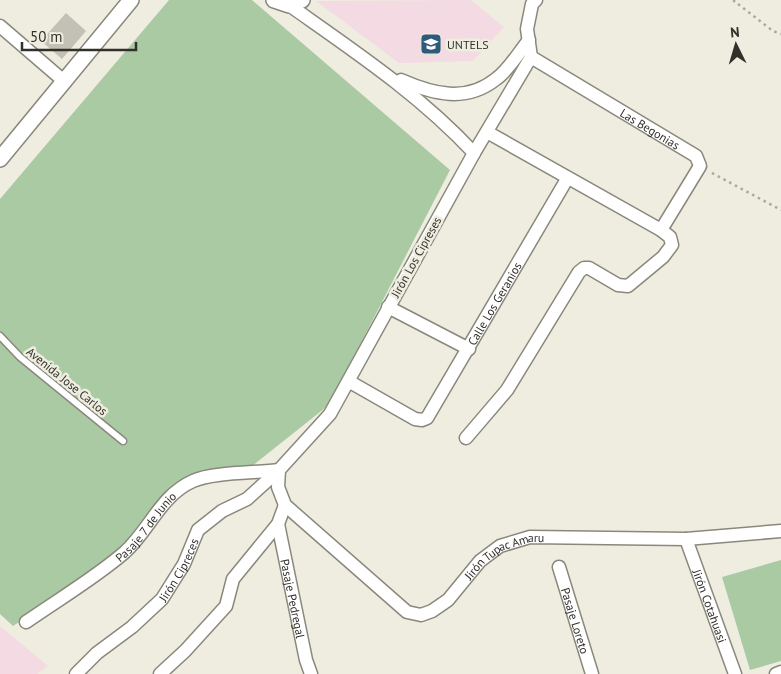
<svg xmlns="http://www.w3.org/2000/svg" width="781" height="674" viewBox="0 0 781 674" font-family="'PT Sans',sans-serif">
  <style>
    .education { fill: #f4dae2 }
    .green { fill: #aacaa4 }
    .building { fill: #c3c1b5 }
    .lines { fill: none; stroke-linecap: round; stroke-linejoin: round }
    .service-casing { stroke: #8a887d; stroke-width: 9 }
    .minor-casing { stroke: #8a887d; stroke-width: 15 }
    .tertiary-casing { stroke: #8a887d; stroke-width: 18 }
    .path { stroke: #aaa89e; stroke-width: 2.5; stroke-dasharray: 2.5 4; stroke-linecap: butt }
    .service { stroke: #fff; stroke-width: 6 }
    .minor { stroke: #fff; stroke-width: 12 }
    .tertiary { stroke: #fff; stroke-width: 15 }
    .labels { text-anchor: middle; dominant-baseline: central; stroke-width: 5; stroke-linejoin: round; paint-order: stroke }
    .poi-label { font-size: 12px; fill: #31302b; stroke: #efede0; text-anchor: start }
    .street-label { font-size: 12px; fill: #31302b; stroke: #efede0 }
  </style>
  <rect width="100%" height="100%" fill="#efede0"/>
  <path class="education" d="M471 0 504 27 473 61 399 63 316 1Z
    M0 626 48 666 37 674H0Z"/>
  <path class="green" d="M169 0H252L450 170 332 399 325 408 247 470 206 472 127 545 67 590 13 626 0 614V199Z
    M781 560V661L750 670 722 577Z"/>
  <path class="building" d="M66 13 86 31 62 59 41 41Z"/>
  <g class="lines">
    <g class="service-casing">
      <path id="service" d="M0 336 20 357 123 441"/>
    </g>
    <g class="minor-casing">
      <g id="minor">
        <path id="s1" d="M536 0 532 4 527 29 531 57 474 153 330 414 279 470 278 487 285 505 407 612 421 615 432 611 448 600 480 561 500 546 530 537 686 539 781 531"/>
        <path d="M289 5C354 51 419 94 474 153"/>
        <path d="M0 26 65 82"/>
        <path id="s2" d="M531 57 696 156 700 166 661 230"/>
        <path d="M401 80C433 94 466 103 496 79 509 70 519 52 529 40"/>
        <path d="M388 307 469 349"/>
        <path id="s3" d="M350 382 415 419 422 420 427 418 567 179"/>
        <path d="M466 438 507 390 579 272 584 268H589L618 285 628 286 663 257 672 245 670 237 661 230 487 132"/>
        <path id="s4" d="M278 524 306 660 311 674"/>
        <path id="s5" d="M686 539 735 674"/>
        <path id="s6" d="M559 567 592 674"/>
        <path id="s7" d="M26 622C59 599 95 578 125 552 150 529 161 495 193 481 212 472 256 473 279 470"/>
        <path id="s8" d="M76 674 97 653 132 627 162 599 184 564 198 530 222 511 247 499 279 470"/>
        <path d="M160 674 185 651 226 606 233 579 278 524 285 505"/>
        <path d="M776 674 781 672"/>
      </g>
    </g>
    <g class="tertiary-casing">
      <path id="tertiary" d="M274 0 289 5 302 0
        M0 159 131 0"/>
    </g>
    <path class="path" d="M735 0 734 1 773 31 781 34
      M712 173 781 210"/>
    <use href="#service" class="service"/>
    <use href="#minor" class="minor"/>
    <use href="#tertiary" class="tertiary"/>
  </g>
  <defs>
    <g id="university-square" transform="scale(1.125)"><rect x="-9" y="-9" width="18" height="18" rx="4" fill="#2e5b7b" stroke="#efede0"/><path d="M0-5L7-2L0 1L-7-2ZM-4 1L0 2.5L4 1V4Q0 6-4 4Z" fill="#fff"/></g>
  </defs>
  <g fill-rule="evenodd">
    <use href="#university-square" x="431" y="44"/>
  </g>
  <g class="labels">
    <g class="poi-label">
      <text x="447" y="44">UNTELS</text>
    </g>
    <g class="street-label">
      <text stroke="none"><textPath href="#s2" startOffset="139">Las Begonias</textPath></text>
      <text transform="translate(416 257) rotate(-61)">Jirón Los Cipreses</text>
      <text stroke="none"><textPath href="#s3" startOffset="220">Calle Los Geranios</textPath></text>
      <text transform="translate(67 381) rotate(39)">Avenida Jose Carlos</text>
      <text stroke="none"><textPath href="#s7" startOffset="154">Pasaje 7 de Junio</textPath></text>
      <text stroke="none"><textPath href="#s1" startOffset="864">Jirón Tupac Amaru</textPath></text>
      <text stroke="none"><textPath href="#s8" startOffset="148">Jirón Cipreces</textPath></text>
      <text stroke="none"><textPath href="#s4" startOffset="76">Pasaje Pedregal</textPath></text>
      <text stroke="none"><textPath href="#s5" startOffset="71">Jirón Cotahuasi</textPath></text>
      <text stroke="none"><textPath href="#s6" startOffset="56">Pasaje Loreto</textPath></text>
    </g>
  </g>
  <g transform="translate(736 45) rotate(355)" stroke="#efede0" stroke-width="4" paint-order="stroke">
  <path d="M0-4L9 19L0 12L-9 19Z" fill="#31302b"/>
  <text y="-8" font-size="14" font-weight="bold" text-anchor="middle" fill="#31302b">N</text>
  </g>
  <path d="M22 42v8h114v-8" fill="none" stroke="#31302b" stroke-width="2.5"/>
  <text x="30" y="42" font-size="15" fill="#31302b" stroke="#efede0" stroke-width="4" paint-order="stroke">50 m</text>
</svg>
